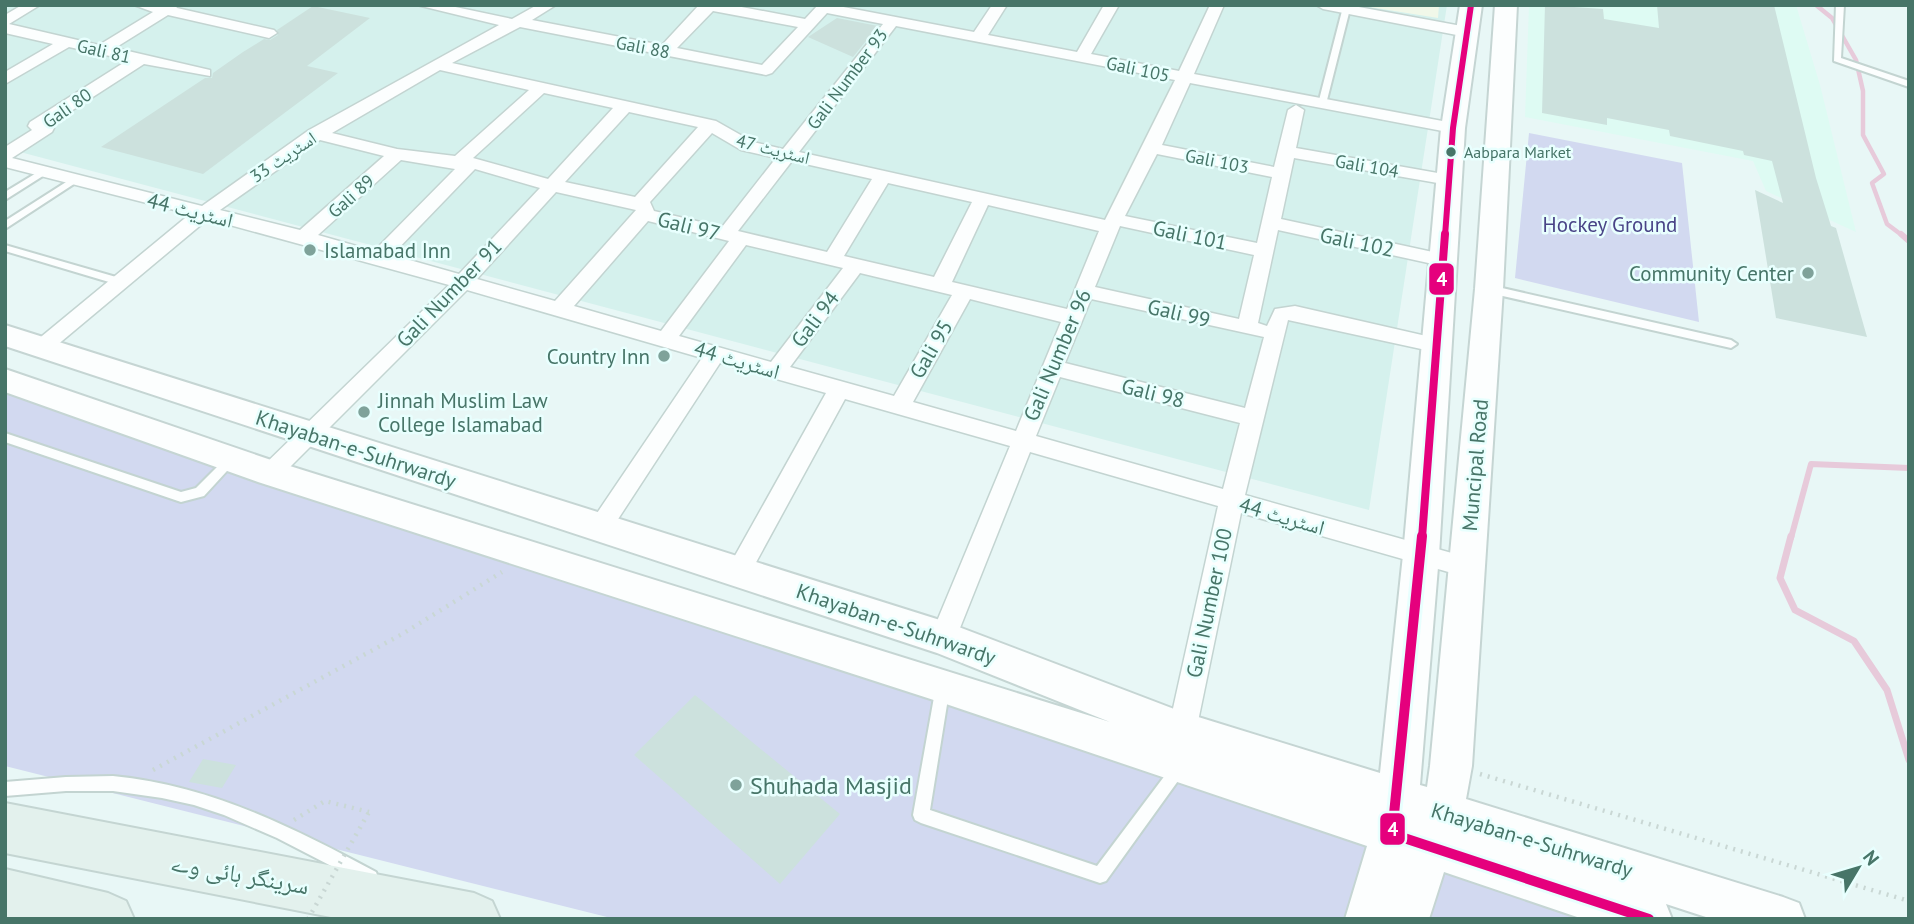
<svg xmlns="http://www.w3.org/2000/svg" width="1914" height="924" viewBox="0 0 1914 924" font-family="'PT Sans','Noto Naskh Arabic',sans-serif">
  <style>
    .residential { fill: #d5f1ed }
    .commercial { fill: #defbf3 }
    .education { fill: #f1f8e9 }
    .green { fill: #d2d9f0 }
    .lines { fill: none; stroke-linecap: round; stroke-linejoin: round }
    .stream-far2 { stroke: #e7cada; stroke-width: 4.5 }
    .stream-far1 { stroke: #e7cada; stroke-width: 6 }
    .stream { stroke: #e7cada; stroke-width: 7 }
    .building { fill: #cce1dd }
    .lane-casing { stroke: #c3d4d1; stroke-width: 4 }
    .street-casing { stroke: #c3d4d1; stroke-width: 3 }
    .secondary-casing { stroke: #c5d5d3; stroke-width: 4 }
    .highway-casing { stroke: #c4d5d2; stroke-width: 4 }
    .path { stroke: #c9d7d4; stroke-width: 4.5; stroke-dasharray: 2 6; stroke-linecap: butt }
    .lane { fill: #fcfefe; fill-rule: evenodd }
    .street { fill: #fcfefe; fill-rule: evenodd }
    .secondary { fill: #fcfefe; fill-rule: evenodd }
    .highway { fill: #e3f1ed; fill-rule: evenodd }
    .path-bridge { stroke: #c9d7d4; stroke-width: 4.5; stroke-dasharray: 2 6; stroke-linecap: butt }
    .bus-1-far2-casing { stroke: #e8fffe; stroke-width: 10 }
    .bus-1-far1-casing { stroke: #e8fffe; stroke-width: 13 }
    .bus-1-casing { stroke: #e8fffe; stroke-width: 16 }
    .bus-1-far2 { stroke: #e5007d; stroke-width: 6 }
    .bus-1-far1 { stroke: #e5007d; stroke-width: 8 }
    .bus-1 { stroke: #e5007d; stroke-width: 10 }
    .bus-dot { fill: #477568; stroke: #e8fffe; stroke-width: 2.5 }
    .poi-dot { fill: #7fa29a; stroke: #e8fffe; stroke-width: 2.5 }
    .labels { text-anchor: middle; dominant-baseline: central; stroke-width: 5; stroke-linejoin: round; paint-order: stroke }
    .far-bus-label { font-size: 16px; fill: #477568; stroke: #e8fffe; text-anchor: start }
    .far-street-label { font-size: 18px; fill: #477568; stroke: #e8fffe }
    .street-label { font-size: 21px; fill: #477568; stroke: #e8fffe }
    .park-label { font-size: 21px; fill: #494487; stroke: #e8fffe }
    .poi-label { font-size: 21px; fill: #477568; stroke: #e8fffe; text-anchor: start }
    .near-poi-label { font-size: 24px; fill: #477568; stroke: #e8fffe; text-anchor: start }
    .near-street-label { font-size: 24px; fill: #477568; stroke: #e8fffe }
    .line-badge { stroke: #e8fffe; stroke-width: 2.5 }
    .badge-label { font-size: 19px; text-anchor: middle; font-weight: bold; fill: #fff }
  </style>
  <rect width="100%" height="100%" fill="#e8f7f6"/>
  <path class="residential" d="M5 5H1447L1369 510 5 148Z"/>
  <path class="commercial" d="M1529 5H1796L1820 85 1856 232 1766 191 1753 161 1525 117Z"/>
  <path class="education" d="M1357 5H1439L1438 18Z"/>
  <path class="green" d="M1529 133 1682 163 1699 322 1515 278Z
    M5 388 1595 919H615L5 766Z"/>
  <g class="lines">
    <path class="stream-far2" d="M1816 5 1832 18 1856 60 1863 91V135L1884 174 1872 183 1887 224 1903 236"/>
    <path class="stream-far1" d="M1901 234 1909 241
      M1791 538 1811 464 1909 468"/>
    <path class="stream" d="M1791 536 1780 578 1795 610 1854 641 1887 690 1909 760"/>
  </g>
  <path class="building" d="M1545 5 1603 9 1604 19 1659 28 1657 5H1774L1816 178 1831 226 1836 228 1867 337 1776 318 1755 190 1783 203 1772 161 1744 155 1743 151 1670 136 1669 130 1607 118V125L1542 113Z
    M313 6 370 18 307 66 338 73 203 174 101 147 205 78H212L213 73 243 52 264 39 270 40 278 35 277 30Z
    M837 18 878 26 853 57 808 37Z
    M695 695 840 814 780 884 634 755Z
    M203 759 236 765 222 788 189 782Z"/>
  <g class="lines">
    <g class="lane-casing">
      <path id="lane" d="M1836 5H1844L1841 58 1909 81V87L1834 61Z
        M1343 7 1350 9 1326 104 1322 107 1318 104Z
        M43 169 48 172 46 174 5 200V192Z
        M74 177 79 180 77 182 5 229V221Z
        M5 245 123 279 124 281 119 285 5 251Z
        M1489 285 1731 340 1737 344 1731 348 1485 292 1484 289Z
        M5 433 181 492 196 488 227 457H235L237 460 204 496 181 502 5 442Z
        M943 679 948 681 950 686 930 810 1097 866 1175 762 1180 760 1185 762 1188 767 1106 881 1100 883 921 823 915 820 913 815 936 686 938 681Z
        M113 776C209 785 292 827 376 872L378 878 376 884 370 886 277 838 224 815 194 805 162 798 113 791H66L5 796V782L66 777Z"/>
    </g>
    <g class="street-casing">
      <path id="street" d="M22 5H40L9 24 99 45 153 12 134 5H175L177 8 274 30 277 33 269 38 168 15 115 48 210 70V76L144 64 51 124 54 128 52 132 12 158 202 206 309 130 499 25 417 5H446L512 19 537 5H556L532 20 662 45 699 5H731L805 19 818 5H833L974 32 992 5H1007L988 35 1077 52 1104 5H1119L1091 54 1179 71 1210 5H1224L1194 74 1453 123 1461 128 1453 133 1190 83 1162 145 1274 167 1288 110 1296 105 1304 110 1296 148 1449 175 1458 180 1449 185 1294 158 1281 219 1442 254 1452 260 1442 266 1278 230 1258 323 1267 326 1275 309 1295 306 1435 338 1442 340 1445 345 1442 350 1435 352 1288 320 1245 495 1466 557 1475 560 1478 567 1475 574 1466 577 1241 513 1196 731 1192 740 1182 744 1172 740 1168 731 1218 506 1030 452 956 638 952 646 943 649 934 646 930 638 1010 446 845 399 748 577 739 580 730 577 727 570 826 393 720 363 607 536 599 539 591 536 587 529 591 522 702 358 467 290 278 479 270 482 262 479 259 473 262 467 449 285 208 219 50 351H36L33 346 36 341 190 214 5 167V147L32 130 28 126 30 122 128 60 69 47 5 84V72L53 44 5 33V15ZM713 11 798 27 762 65 677 48ZM827 13 883 24 783 149 753 142 716 121 452 63 520 27 766 75 772 73ZM896 26 1175 80 1105 220 799 152ZM440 70 529 90 455 156 397 149 332 133ZM544 93 613 108 548 179 473 158ZM629 112 698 127 635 197 565 182ZM712 133 741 150 776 158 722 227 654 211 650 202ZM320 140 384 156 300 230 220 210ZM1157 154 1272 177 1257 243 1125 216ZM401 160 455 169 374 251 318 235ZM792 161 872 179 827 252 738 231ZM475 169 540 188 459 274 392 255ZM888 183 972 202 934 277 844 256ZM556 192 636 210 555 301 477 279ZM988 205 1099 231 1067 309 952 282ZM648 221 729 241 661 331 574 306ZM1120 226 1254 255 1239 319 1095 287ZM746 245 843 268 771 362 679 336ZM860 273 952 295 894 396 790 367ZM970 299 1061 322 1016 431 913 402ZM1091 299 1264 337 1245 408 1065 363ZM1060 377 1240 423 1223 489 1036 436Z
        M1316 5H1348L1467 27 1475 32 1467 37 1323 9Z"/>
    </g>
    <g class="secondary-casing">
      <path id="secondary" d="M1460 5H1482L1465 128 1439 555 1420 785 1427 787 1430 766 1475 289 1495 5H1517L1503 289 1472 766 1466 799 1783 897 1799 903 1805 919H1712L1666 904 1672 919H1583L1444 872 1429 919H1345L1367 846 943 703 258 482 5 392V369L277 462 1110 722 937 653 5 346V325L943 621 1182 712 1380 773 1403 555 1441 128Z"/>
    </g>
    <g class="highway-casing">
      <path id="highway" d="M5 803 474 893 492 901 500 919H341L5 853Z
        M5 869 108 893 126 901 134 919H5Z"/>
    </g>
    <path class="path" d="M153 770 404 633 502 572
      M1480 774 1909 901
      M294 820 325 801 369 812"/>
    <use href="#lane" class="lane"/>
    <use href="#street" class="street"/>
    <use href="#secondary" class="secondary"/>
    <use href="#highway" class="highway"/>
    <path class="path-bridge" d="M308 919 369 812"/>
    <g class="bus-1-far2-casing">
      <path id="bus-1-far2" d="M1445 236 1453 128 1471 5"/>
    </g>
    <g class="bus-1-far1-casing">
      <path id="bus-1-far1" d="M1422 538 1445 234"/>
    </g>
    <g class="bus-1-casing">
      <path id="bus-1" d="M1422 536 1392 834 1649 919"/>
    </g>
    <use href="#bus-1-far2" class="bus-1-far2"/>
    <use href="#bus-1-far1" class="bus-1-far1"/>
    <use href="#bus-1" class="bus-1"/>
  </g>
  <circle class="bus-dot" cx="1451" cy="152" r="6"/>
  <g class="poi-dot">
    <circle cx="310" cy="250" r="7"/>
    <circle cx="1808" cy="273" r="7"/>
    <circle cx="664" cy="356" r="7"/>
    <circle cx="364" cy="412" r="7"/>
    <circle cx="736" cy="785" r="7"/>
  </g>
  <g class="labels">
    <g class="far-bus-label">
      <text x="1464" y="152">Aabpara Market</text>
    </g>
    <g class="far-street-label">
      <text transform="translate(643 47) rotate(11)">Gali 88</text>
      <text transform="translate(104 51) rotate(13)">Gali 81</text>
      <text transform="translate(1138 69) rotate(12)">Gali 105</text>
      <text transform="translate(847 79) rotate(-53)">Gali Number 93</text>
      <text transform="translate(67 108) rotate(-35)">Gali 80</text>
      <text transform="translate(773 149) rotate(14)">اسٹریٹ 47</text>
      <text transform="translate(283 157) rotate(-34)">اسٹریٹ 33</text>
      <text transform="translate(1217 161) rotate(11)">Gali 103</text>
      <text transform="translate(1367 166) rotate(10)">Gali 104</text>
      <text transform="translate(351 196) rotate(-42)">Gali 89</text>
    </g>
    <g class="street-label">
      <text transform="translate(190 210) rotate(14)">اسٹریٹ 44</text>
      <text transform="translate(689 226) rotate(14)">Gali 97</text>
      <text transform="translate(1190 235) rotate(12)">Gali 101</text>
      <text transform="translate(1357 242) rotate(12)">Gali 102</text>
      <text transform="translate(449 293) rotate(-46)">Gali Number 91</text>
      <text transform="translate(1179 313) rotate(13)">Gali 99</text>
      <text transform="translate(815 319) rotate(-53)">Gali 94</text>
      <text transform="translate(931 349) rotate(-60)">Gali 95</text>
      <text transform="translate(1057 355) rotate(-67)">Gali Number 96</text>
      <text transform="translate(737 360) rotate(16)">اسٹریٹ 44</text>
      <text transform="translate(1153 393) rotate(14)">Gali 98</text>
      <text transform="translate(356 449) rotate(18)">Khayaban-e-Suhrwardy</text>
      <text transform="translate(1475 465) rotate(-85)">Muncipal Road</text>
      <text transform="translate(1282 516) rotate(16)">اسٹریٹ 44</text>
      <text transform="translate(1209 603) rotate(-78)">Gali Number 100</text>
      <text transform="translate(896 624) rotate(19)">Khayaban-e-Suhrwardy</text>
      <text transform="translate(1532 840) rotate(17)">Khayaban-e-Suhrwardy</text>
    </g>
    <g class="park-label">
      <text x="1610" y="224">Hockey Ground</text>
    </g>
    <g class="poi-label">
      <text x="324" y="250">Islamabad Inn</text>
      <text x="1794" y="273" text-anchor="end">Community Center</text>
      <text x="650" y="356" text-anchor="end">Country Inn</text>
      <text x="378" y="400">Jinnah Muslim Law<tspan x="378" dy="24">College Islamabad</tspan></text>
    </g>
    <g class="near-poi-label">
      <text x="750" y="785">Shuhada Masjid</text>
    </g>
    <g class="near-street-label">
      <text transform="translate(240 874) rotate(10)">سرینگر ہائی وے</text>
    </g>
  </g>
  <g class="line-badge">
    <rect x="1428" y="262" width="27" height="34" rx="7" fill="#e5007d"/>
    <rect x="1379" y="812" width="27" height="34" rx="7" fill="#e5007d"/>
  </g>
  <g class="badge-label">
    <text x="1442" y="286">4</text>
    <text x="1393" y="836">4</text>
  </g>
  <rect width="1914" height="924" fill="none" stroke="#477568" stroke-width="14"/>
  <g transform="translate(1858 868) rotate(52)" stroke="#e8fffe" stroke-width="5" paint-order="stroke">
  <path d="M0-5L12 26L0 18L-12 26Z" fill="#477568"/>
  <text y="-10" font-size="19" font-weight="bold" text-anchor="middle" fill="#477568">N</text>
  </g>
</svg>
